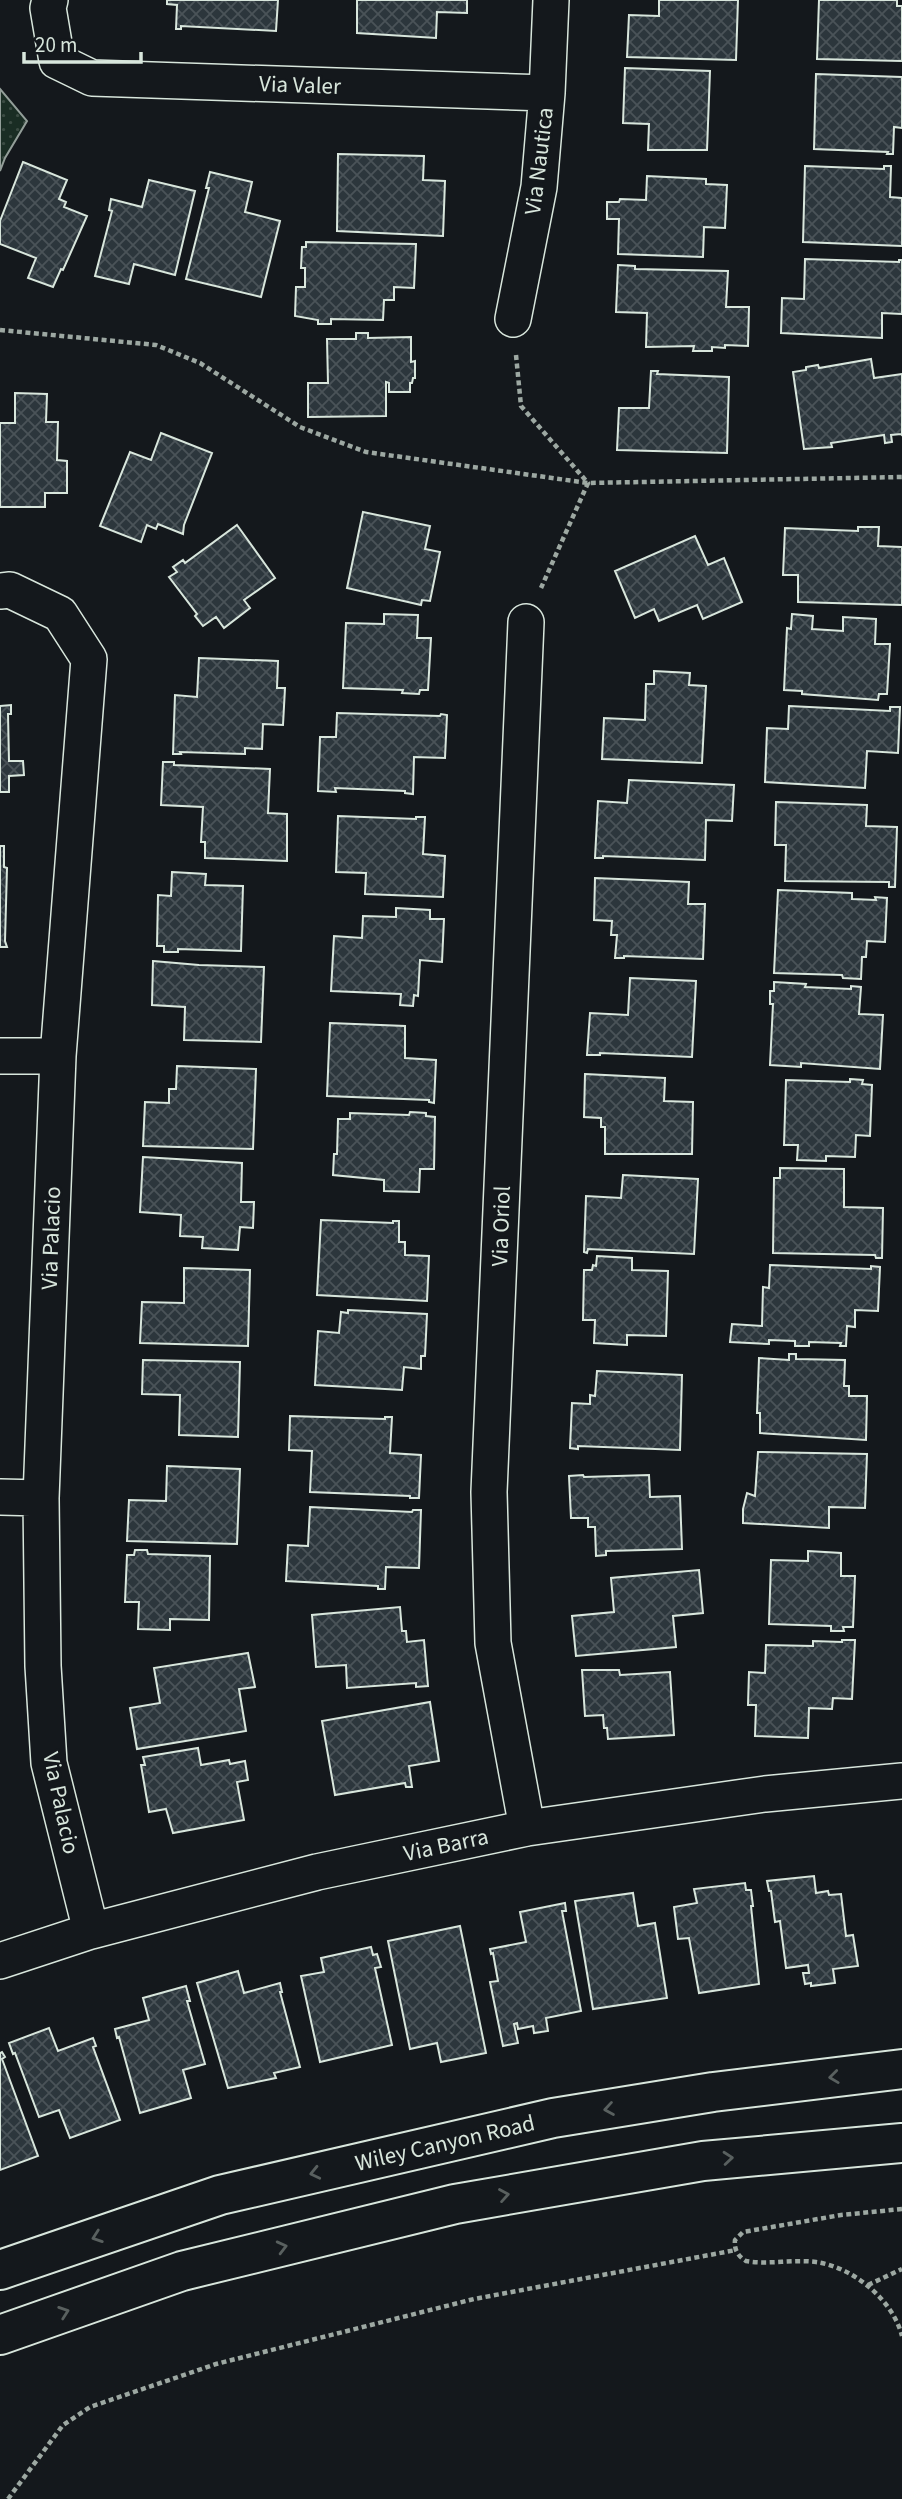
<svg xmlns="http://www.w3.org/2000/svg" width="902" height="2499" viewBox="0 0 902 2499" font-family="'Source Sans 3',sans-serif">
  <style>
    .park { fill: url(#park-dots); stroke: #939e99; stroke-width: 2 }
    .building { fill: url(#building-cross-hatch); stroke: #d8e6dc; stroke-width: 2 }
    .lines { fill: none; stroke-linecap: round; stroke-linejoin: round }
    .minor-casing { stroke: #d8e6dc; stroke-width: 38 }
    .secondary-casing { stroke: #d8e6dc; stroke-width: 42 }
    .path { stroke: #9da8a2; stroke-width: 4.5; stroke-dasharray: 5 3.5; stroke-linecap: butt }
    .minor { stroke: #14181c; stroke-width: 35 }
    .secondary { stroke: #14181c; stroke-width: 38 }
    .oneway { stroke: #59605f }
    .labels { text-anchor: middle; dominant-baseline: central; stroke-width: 5; stroke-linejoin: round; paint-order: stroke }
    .street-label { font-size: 23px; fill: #d8e6dc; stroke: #14181c }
  </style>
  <defs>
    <pattern id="park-dots" width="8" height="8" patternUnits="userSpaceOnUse" patternTransform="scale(1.75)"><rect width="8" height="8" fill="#1a2d24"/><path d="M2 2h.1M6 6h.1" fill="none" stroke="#3b4b43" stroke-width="1.8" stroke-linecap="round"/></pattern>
    <pattern id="building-cross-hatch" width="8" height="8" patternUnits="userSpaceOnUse" patternTransform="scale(1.75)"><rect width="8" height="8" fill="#2c363c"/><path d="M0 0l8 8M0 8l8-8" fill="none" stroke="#4a5358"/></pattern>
  </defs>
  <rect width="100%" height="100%" fill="#14181c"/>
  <path class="park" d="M0 89 27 121 5 158 0 171Z"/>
  <path class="building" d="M167 0H278L276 31 181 26V29H176L177 5 167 4Z
    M357 0H467V13L437 12 436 38 357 33Z
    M659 0H738L736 60 627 57 629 15 659 16Z
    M819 0H897V6H902V61L817 59Z
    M625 68 710 71 707 150H648L649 124 623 123Z
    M816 74 902 77V128L894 127 893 154H887L888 152 814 149Z
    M338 154 424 156 423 180 445 181 443 236 337 231Z
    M23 162 67 180 59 199 66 202 64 207 87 216 63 270 61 269 53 287 28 278 36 258 0 244V221Z
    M805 166 884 169V166H891L890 197 902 198V246L803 242Z
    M210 172 252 182 245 212 280 221 261 297 186 279 209 188H206Z
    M647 176 706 179V184L727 185 725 228 704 227 703 257 618 254 619 219H607V202H619L620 199 646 200Z
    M149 180 195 191 175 275 134 264 129 284 95 276 112 211 109 210 111 199 142 207Z
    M306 242 416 244 414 288 394 287V300H384L383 320 331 319V324H318V320L295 316 296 287H305V268H301L302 247H306Z
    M805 259 899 262V260H902V314L882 313V338L781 333 782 298 804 299Z
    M618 265 635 266V269L728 271 726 307H749L748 346 725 345V348L712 347V351H693L694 346 646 347 647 313 616 312Z
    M356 333H368V338L411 337V362L415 361V378H413L412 383H410V392H389V383L386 382V416L308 417V383H328L327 339H356Z
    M871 359 874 378 902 374V435L901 434 891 435 892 442 885 443 884 435 831 443 832 447 804 449 793 372 806 370V367L818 365 819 368Z
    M651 371H658L657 374 729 377 727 453 617 450 619 408H649Z
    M15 393 47 394 46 422H58L57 460 67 461V493H45V507H0V423H15Z
    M161 433 212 453 184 525 183 534 158 524 156 529 147 525 141 542 100 526 130 452 151 460Z
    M363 512 430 526 425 549 440 552 430 601 422 600 421 605 347 588Z
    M237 525 275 578 244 600 250 608 224 628 216 617 203 626 195 616 197 614 169 577 177 572 173 567 183 560 185 563Z
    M858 527H879L878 546 902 547V605L798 602V575H783L785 528 858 531Z
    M695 536 708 565 724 558 742 602 703 619 697 605 659 621 654 609 635 618 615 571Z
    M384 614 418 615 417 638H431L428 690H420L419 694 402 693 403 690 343 688 346 623 384 624Z
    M792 614 813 616 812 629 843 631V617L876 619 875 644H890L887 694H879L878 700 802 694V691L784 690 787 628 791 629Z
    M199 658 278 661 277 688H285L283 725 263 724 262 749 245 748V754L180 752 181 754H173L175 695 197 697Z
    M654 671 690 673 689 685 706 686 702 763 602 759 604 718 645 720 646 684H654Z
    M11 705V714H8L9 761H23L24 775 9 776V792H0V706Z
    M789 706 890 711V707H900L898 753 867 751 865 788 765 782 767 728 788 729Z
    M337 713 440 716 441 714 447 715 445 758 414 757 413 794 405 793V791L335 788 336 792 318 791 320 737H336Z
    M163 762H174V765L270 769 268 813 287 814V861L205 858V842H201L203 807 161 805Z
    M629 780 734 785 732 821 706 820 705 860 603 856V858H595L598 801 627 803Z
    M776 802 867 805 866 826 897 827 895 887H889V882L785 881 786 845H775Z
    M338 816 416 819V817H425L423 854 445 856 443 897 365 894 366 873 336 872Z
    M0 846H4V867L7 868 5 941 7 947H0Z
    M172 872 206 874 205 885 243 886 241 951 178 949V952H164V946H157L158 895 171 896Z
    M595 878 689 882 688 904H705L703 959 624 956V958H615L617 935H611L612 921 594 920Z
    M778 890 852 893V899L876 900 875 897 887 898 885 942 867 941 866 957H862L861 979 843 978 842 975 774 973Z
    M396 908 430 910V919H444L442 962 420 960 418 996 414 995 413 1006 400 1005 401 994 331 991 334 936 362 938 363 916 396 917Z
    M153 961 199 965 264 967 261 1042 184 1040 185 1007 152 1005Z
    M630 978 696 981 692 1057 600 1053V1055H587L590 1013 628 1015Z
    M774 982 806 984 805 987 851 989V986L861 987 859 1014 883 1015 880 1069 801 1063V1067L770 1065 773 1004H770V991H774Z
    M330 1023 405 1026V1058L436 1060 434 1103 429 1102V1100L327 1096Z
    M177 1066 256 1069 253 1149 143 1146 145 1102 169 1103V1089H176Z
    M585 1074 665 1078 664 1101 693 1102 692 1154H605V1127H601V1118L584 1117Z
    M850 1079 863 1080 862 1084 872 1085 870 1136 856 1135 855 1157 826 1156V1161L797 1160 798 1145H784L786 1080 850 1082Z
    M410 1112 426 1113V1116L435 1117 434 1169H420L419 1192 384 1191V1180L333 1175 334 1154H337L338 1119H350V1113L409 1115Z
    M143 1157 242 1163 241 1202H254L253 1228 240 1227 238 1250 202 1248 203 1237 180 1236 181 1215 140 1212Z
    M780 1168 844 1169V1207L883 1208 882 1258H876L875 1255 773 1253 774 1178H780Z
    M623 1175 698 1179 694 1254 588 1249 587 1253 584 1252 586 1196 621 1198Z
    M321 1220 393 1223V1221H399V1242H405V1255L429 1256 427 1301 317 1295Z
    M597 1256 632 1258V1270L668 1271 666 1336 627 1335V1345L594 1343 595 1320H583L584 1270H592L593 1265 596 1266Z
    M770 1265 871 1269V1266L880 1267 878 1311 855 1310V1327L847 1326 846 1346H840L841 1343 809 1342V1346H795V1341L769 1340V1344L730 1342 732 1324 762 1326 763 1287 769 1288Z
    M184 1268 250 1270 248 1346 140 1343 142 1302 184 1303Z
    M348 1310 427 1314 425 1356H421V1369L404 1367 402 1390 315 1385 318 1331 339 1333 341 1312 348 1313Z
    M789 1354H796V1359L845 1360 844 1386H849V1396H867L866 1440 760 1433V1413H757L759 1358 789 1360Z
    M143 1360 240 1362 238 1437 179 1435 180 1395 142 1394Z
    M597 1371 682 1375 680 1450 578 1446V1449L570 1448 572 1403 590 1404V1395L595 1396Z
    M290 1416 385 1419V1417H392L390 1453 421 1455 419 1498H410V1496L310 1492 312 1451 289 1450Z
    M758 1452 867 1454 865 1508 829 1507V1528L743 1523V1509L747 1493 755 1496Z
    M167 1466 240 1469 237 1544 127 1541 129 1500 166 1501Z
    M583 1475 584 1477 649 1475 650 1497 680 1496 682 1549 606 1551V1555L596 1556 595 1527H588V1518H571L569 1476Z
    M310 1507 412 1512 413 1510H421L419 1568 386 1567 385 1589H378V1586L286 1581 288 1545 308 1546Z
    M135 1550H147L148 1554 210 1556 209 1620 170 1619V1630L138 1629 139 1602H125L127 1555H134Z
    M808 1551 841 1553V1576H855L853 1627H843L844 1631H831V1626L769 1624 771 1560 808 1561Z
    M699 1570 703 1613 673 1616 676 1647 576 1656 572 1616 614 1612 611 1578Z
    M400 1607 402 1631H406L407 1642 424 1640 428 1686 416 1687V1683L347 1688 346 1665 316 1667 312 1615Z
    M842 1640H855L852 1699 833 1698 832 1709 809 1708 808 1738 755 1736 756 1705H748L749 1672 765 1673 766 1645 813 1646V1641L842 1642Z
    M248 1653 255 1687 239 1689 246 1731 137 1749 130 1708 160 1703 154 1668Z
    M582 1670H619L620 1675 670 1672 674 1735 608 1739 607 1728H604L603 1715 585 1716Z
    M430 1702 439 1761 409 1766 412 1787H406L405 1783 335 1795 322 1721Z
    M198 1748 201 1765 229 1760 230 1764 245 1761 248 1780 237 1782 244 1820 173 1833 166 1809 149 1812 141 1765H145L143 1757Z
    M814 1876 816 1893 828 1891 829 1895 841 1894 846 1936 853 1935 858 1966 833 1969 835 1983 811 1986V1983L805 1984 803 1973H809L808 1965 786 1968 780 1921 775 1922 771 1891H769L767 1881Z
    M745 1883 746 1890H751L753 1906H751L759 1984 699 1993 689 1938 678 1939 674 1907 697 1903 694 1889Z
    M633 1893 638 1926 655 1923 667 1998 593 2009 575 1901Z
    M565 1903 566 1911H562L581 2011 546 2018 548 2031 534 2033 533 2026 518 2029 517 2023 514 2024 518 2043 503 2046 490 1982 498 1981 493 1953 491 1954 490 1949 526 1942 520 1912Z
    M460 1926 486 2053 441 2062 437 2043 410 2049 388 1941Z
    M371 1947 373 1955 377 1954 381 1967 375 1968 392 2045 320 2062 301 1976 324 1972 321 1958Z
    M238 1971 244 1993 280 1983 282 1992H280L300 2067 274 2073 276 2078 228 2088 197 1983Z
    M186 1986 190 2001H187L205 2064 183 2070 191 2098 140 2113 119 2037 117 2038 115 2029 149 2020 143 1998Z
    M49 2028 58 2051 93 2038 96 2046 93 2047 120 2120 70 2138 59 2110 39 2117 15 2053 13 2054 9 2043Z
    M2 2052 5 2057 2 2059 38 2156 0 2170V2053Z"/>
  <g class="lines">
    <g class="minor-casing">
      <path id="minor" d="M50 0 48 8 57 61 92 78 547 93
        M513 319 539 187 547 93 551 0
        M0 591 10 590 60 614 89 659 58 1056 41 1498 43 1666 49 1763 91 1931
        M526 622 489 1492 493 1643 527 1828
        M0 1056H58
        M0 1497 41 1498
        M0 1961 91 1931 317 1872 527 1828 765 1794 902 1781"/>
    </g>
    <g class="secondary-casing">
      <path id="secondary" d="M0 2270 220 2195 553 2118 713 2092 902 2069
        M0 2335 182 2271 455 2204 703 2161 902 2143"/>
    </g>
    <path class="path" d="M0 330 156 345 200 363 300 427 366 452 588 483 902 477
      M516 355 521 406 588 483 541 588
      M902 2209 841 2215 743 2232 735 2240C734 2250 738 2256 746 2261 769 2265 793 2259 816 2262 853 2267 893 2300 902 2336
      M868 2285 902 2269
      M8 2499 63 2425 90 2407 216 2364 474 2299 736 2250"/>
    <use href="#minor" class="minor"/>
    <use href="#secondary" class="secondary"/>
  </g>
  <defs><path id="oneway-chevron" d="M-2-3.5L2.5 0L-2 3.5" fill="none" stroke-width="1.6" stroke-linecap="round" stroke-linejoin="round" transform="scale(1.75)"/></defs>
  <g class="oneway">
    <use href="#oneway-chevron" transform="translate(834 2077) rotate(173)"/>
    <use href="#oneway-chevron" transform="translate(609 2109) rotate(171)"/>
    <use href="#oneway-chevron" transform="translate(728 2158) rotate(-5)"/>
    <use href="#oneway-chevron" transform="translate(315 2173) rotate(167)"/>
    <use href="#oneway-chevron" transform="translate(504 2195) rotate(-10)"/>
    <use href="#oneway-chevron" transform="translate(97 2237) rotate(161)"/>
    <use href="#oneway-chevron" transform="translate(282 2247) rotate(-14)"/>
    <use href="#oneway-chevron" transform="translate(64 2312) rotate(-19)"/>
  </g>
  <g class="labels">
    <g class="street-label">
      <text transform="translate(300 85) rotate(2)">Via Valer</text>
      <text transform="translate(539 161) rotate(-83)">Via Nautica</text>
      <text transform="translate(501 1226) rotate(-88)">Via Oriol</text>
      <text transform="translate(51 1238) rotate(-88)">Via Palacio</text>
      <text transform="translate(61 1803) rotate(78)">Via Palacio</text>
      <text transform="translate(446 1845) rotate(-12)">Via Barra</text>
      <text transform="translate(445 2143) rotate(-13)">Wiley Canyon Road</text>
    </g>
  </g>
  <path d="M24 52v10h117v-10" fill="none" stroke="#d8e6dc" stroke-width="3.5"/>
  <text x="35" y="52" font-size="21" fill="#d8e6dc" stroke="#14181c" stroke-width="5" paint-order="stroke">20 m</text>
</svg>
